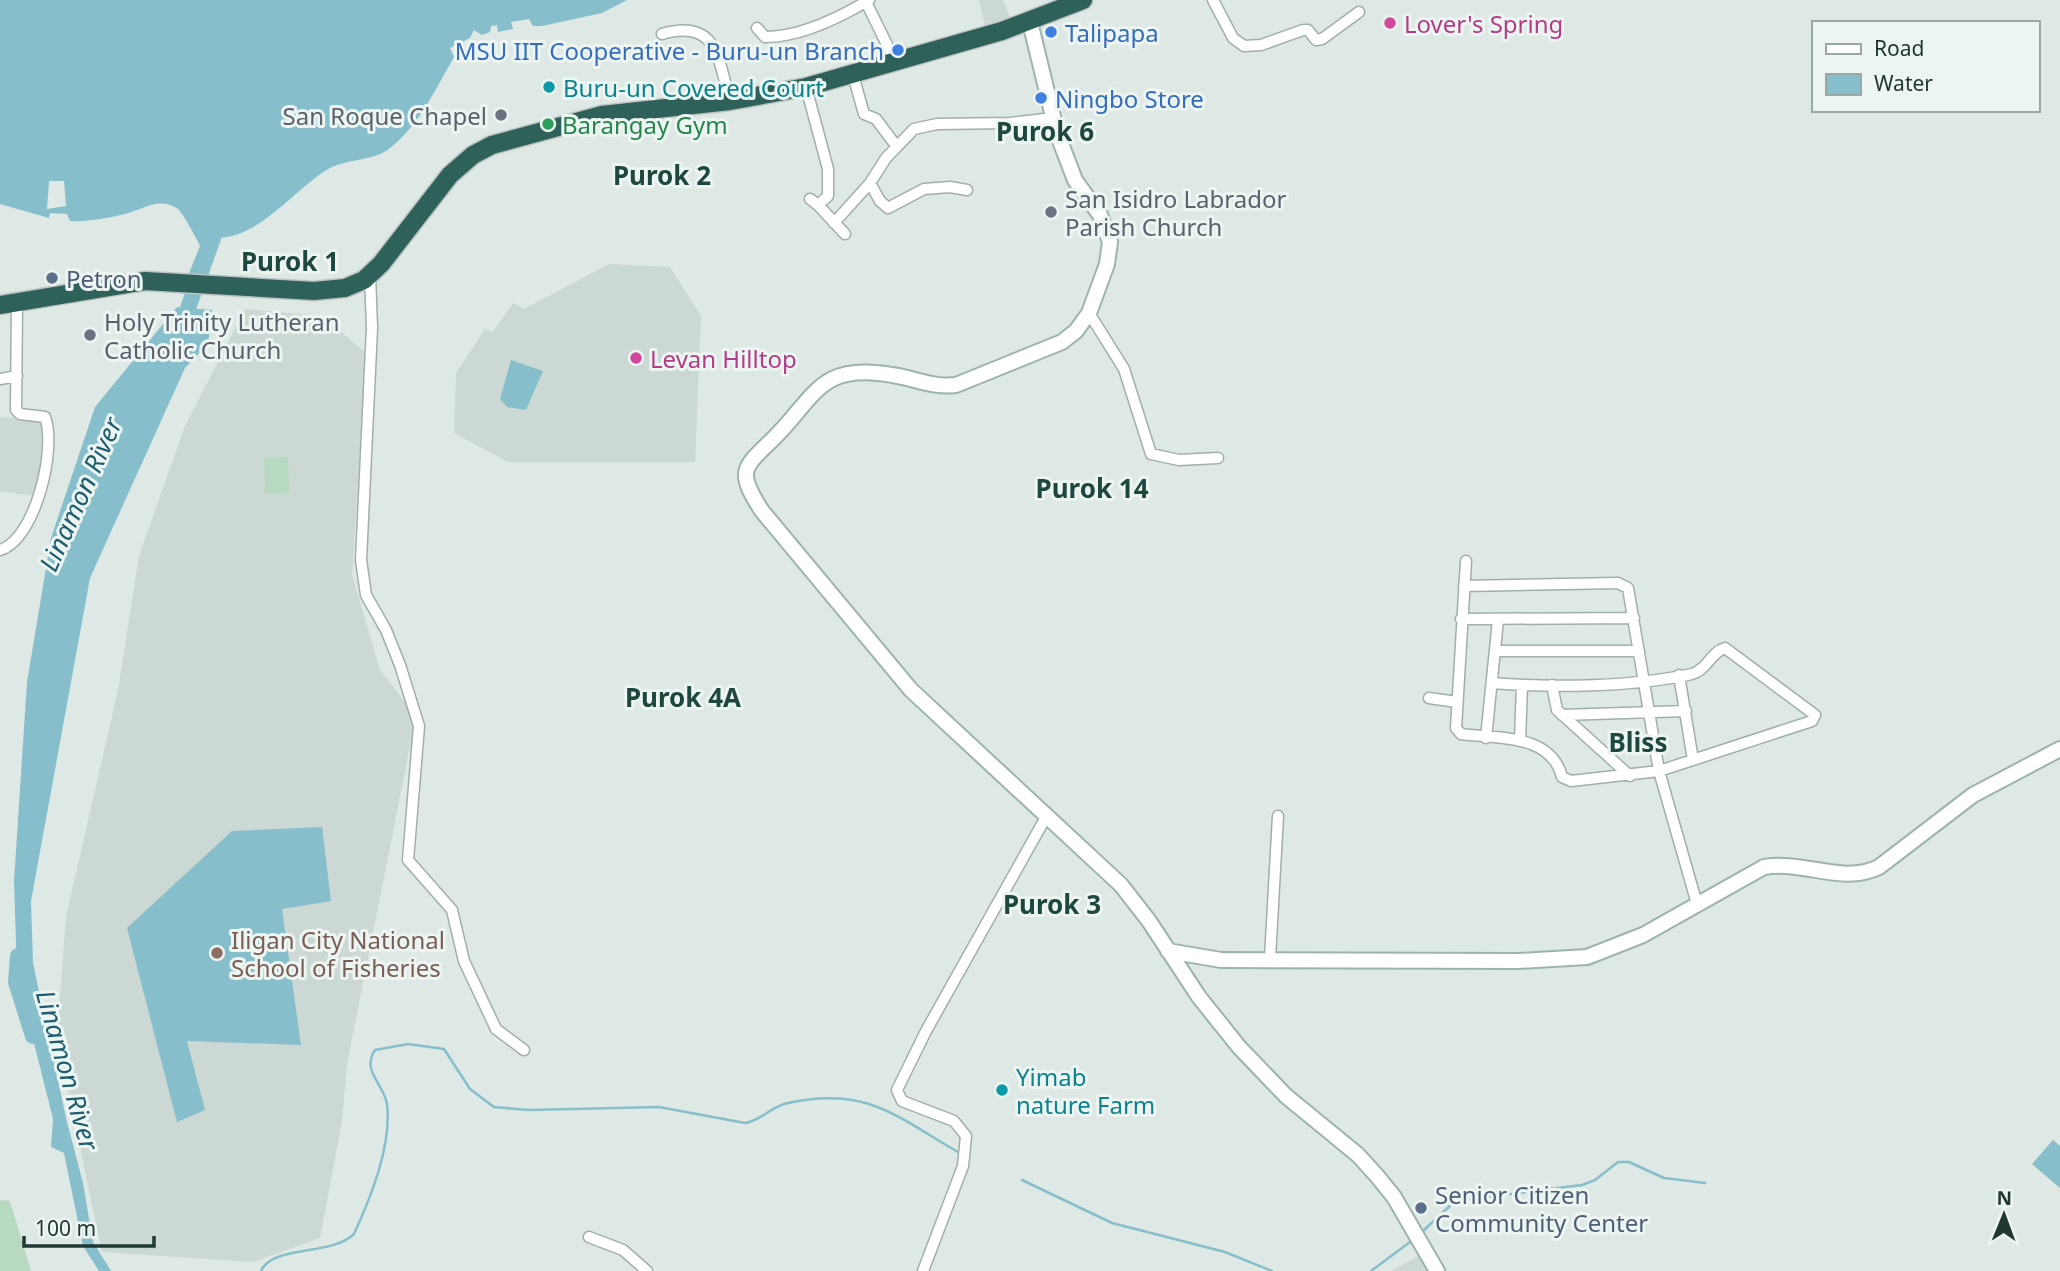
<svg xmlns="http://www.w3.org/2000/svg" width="2060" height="1271" viewBox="0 0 2060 1271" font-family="'Noto Sans',sans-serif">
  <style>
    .built { fill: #ccd8d3 }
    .green { fill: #b7d9c2 }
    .water { fill: #87becb; fill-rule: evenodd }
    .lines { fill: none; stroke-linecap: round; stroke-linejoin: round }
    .stream { stroke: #87becb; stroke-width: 2.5 }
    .river { stroke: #87becb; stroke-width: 16 }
    .street-casing { stroke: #a1afab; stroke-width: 13 }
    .secondary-casing { stroke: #9db3ad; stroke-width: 18 }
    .highway-casing { stroke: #bcc3c2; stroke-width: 21 }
    .street { stroke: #fff; stroke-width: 10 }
    .secondary { stroke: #fff; stroke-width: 14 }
    .highway { stroke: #2e6159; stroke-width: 18 }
    .hotel-dot { fill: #d1479c; stroke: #edf5f2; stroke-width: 2.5 }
    .shop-dot { fill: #3f7fe0; stroke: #edf5f2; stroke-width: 2.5 }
    .culture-dot { fill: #0f9aa8; stroke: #edf5f2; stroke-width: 2.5 }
    .worship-dot { fill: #6b7280; stroke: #edf5f2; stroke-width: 2.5 }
    .leisure-dot { fill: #2e9e5b; stroke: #edf5f2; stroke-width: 2.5 }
    .service-dot { fill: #5c6f8a; stroke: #edf5f2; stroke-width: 2.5 }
    .education-dot { fill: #8d6e63; stroke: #edf5f2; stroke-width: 2.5 }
    .labels { text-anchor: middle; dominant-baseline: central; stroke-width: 6; stroke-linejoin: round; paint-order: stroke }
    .hotel-label { font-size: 24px; fill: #b23c85; stroke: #edf5f2; text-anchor: start }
    .shop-label { font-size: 24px; fill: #366cbe; stroke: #edf5f2; text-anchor: start }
    .culture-label { font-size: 24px; fill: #0d838f; stroke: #edf5f2; text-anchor: start }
    .worship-label { font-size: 24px; fill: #5b616d; stroke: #edf5f2; text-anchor: start }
    .leisure-label { font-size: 24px; fill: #27864d; stroke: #edf5f2; text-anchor: start }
    .service-label { font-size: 24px; fill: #4e5e75; stroke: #edf5f2; text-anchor: start }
    .education-label { font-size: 24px; fill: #785e54; stroke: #edf5f2; text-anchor: start }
    .neighbourhood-label { font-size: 26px; font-weight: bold; fill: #1e473f; stroke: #edf5f2 }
    .water-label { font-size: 26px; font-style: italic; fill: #1e5d6f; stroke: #edf5f2 }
  </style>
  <rect width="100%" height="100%" fill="#dee8e4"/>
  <path class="built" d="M979 0H1003L1010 18 985 26Z
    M609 264 670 267 701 316 695 462H508L454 433 456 373 485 329 492 333 513 303 524 309Z
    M245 309 322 316 366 353 352 575 380 670 416 716 347 1064 342 1121 320 1238 253 1262 102 1252 57 1038 66 917 118 690 139 556 185 426Z
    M0 417 43 421 46 468 35 496 0 491Z
    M1422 1254 1432 1271H1391Z"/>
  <path class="green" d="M288 457 289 493 265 494 264 458Z
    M0 1200 10 1201 31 1271H0Z"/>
  <path class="water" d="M0 0H627L602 13 542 26H533L529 19 511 22 513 29 498 32 497 25 491 26 490 32 482 35 474 30 470 38 450 48 454 57C436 88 419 126 390 148 373 162 344 158 325 171 293 191 250 248 207 236L216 243 205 279 187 278 200 246C197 239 182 212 178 209 160 196 142 210 125 214 108 218 87 222 70 221L67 214 50 213 49 218 0 204ZM49 181H64L66 206 47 209Z
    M177 307 212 310 208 344 185 368 90 578 31 901 33 963 66 1118 83 1183 93 1242 111 1271H99L83 1246 64 1153 51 1147 53 1119 17 975 14 881 27 682 51 538 95 407Z
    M511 360 543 371 526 410 507 407 500 399Z
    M322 827 331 901 282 909 301 1045 187 1041 205 1110 177 1122 127 928 232 831Z
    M2053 1140 2060 1146V1188L2032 1164Z"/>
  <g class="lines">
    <path class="stream" d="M1022 1180 1112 1223 1225 1252 1272 1271
      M1422 1232 1455 1201 1582 1185 1595 1180 1618 1162H1629L1664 1178 1705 1183
      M261 1271C272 1245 332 1256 354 1234 371 1197 392 1145 387 1104 384 1084 361 1071 375 1050L408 1044 444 1049 470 1089 494 1107 529 1110 659 1107 745 1123C761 1121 771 1106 788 1103 865 1086 894 1115 958 1152
      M1371 1271 1414 1239"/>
    <path class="river" d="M181 328 213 238
      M18 956 16 982 33 1036"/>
    <g class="street-casing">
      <path id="street" d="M1213 0 1233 38 1244 46 1261 45 1303 30H1308L1316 40 1322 39 1359 12
        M866 2 896 63
        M757 28 765 37C800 37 839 18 869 0
        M662 34C718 18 718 59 730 101
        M853 75 864 114 876 119 897 147
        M806 87 828 169V196L818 205 810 199
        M870 183 880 201 888 208 924 189 950 187 967 190
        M818 205 845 234
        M834 223 870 183 886 158 914 129 937 124 1010 123 1053 118
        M370 275 372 328 361 560 366 595 386 630 400 665 419 726 408 860 452 910 464 961 496 1029 524 1050
        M1089 313 1124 369 1151 454 1179 460 1218 458
        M0 379 17 376
        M0 550C35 540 57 449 45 417L20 414 16 410 17 302
        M1466 561 1456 728 1461 734C1497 739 1551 733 1562 777L1571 781 1659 771 1812 721 1815 715 1725 648C1711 652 1707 670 1692 674 1632 687 1554 688 1492 683
        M1464 586 1618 583 1628 588 1659 771 1697 904
        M1461 619 1634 618
        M1496 651H1639
        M1679 675 1693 760
        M1552 685 1557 710 1630 776
        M1429 698 1457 702
        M1562 715 1686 711
        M1486 738 1498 620
        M1520 741 1522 685
        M1270 958 1278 816
        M589 1237 623 1250 647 1271
        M923 1271 963 1166 966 1136 954 1121 902 1101 897 1090 926 1031 1046 817"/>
    </g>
    <g class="secondary-casing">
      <path id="secondary" d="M1030 22 1057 133 1075 180 1100 215 1110 242 1107 264 1089 313 1076 331 1062 342 956 385C933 388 914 378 892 375 819 362 816 397 773 439 743 468 736 471 762 511L911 690 1121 885 1149 921 1199 997 1239 1047 1286 1096 1358 1155 1377 1176 1394 1197 1437 1271
        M1168 951 1221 960 1519 961 1587 957 1643 935 1764 867C1803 860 1843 885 1879 867L1973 795 2060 749"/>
    </g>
    <g class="highway-casing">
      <path id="highway" d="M0 305 145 281 314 291 345 288 364 280 381 264 450 175 473 155 492 145 602 115 730 101 806 87 1002 31 1083 0"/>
    </g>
    <use href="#street" class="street"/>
    <use href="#secondary" class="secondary"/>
    <use href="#highway" class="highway"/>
  </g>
  <g class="hotel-dot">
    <circle cx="1390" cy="23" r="7"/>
    <circle cx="636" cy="358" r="7"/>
  </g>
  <g class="shop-dot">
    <circle cx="1051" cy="32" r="7"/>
    <circle cx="898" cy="50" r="7"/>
    <circle cx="1041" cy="98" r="7"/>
  </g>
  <g class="culture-dot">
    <circle cx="549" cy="87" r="7"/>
    <circle cx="1002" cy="1090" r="7"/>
  </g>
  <g class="worship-dot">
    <circle cx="501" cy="115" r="7"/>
    <circle cx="1051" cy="212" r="7"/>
    <circle cx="90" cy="335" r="7"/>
  </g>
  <circle class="leisure-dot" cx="548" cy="124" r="7"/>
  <g class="service-dot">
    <circle cx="52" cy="278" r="7"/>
    <circle cx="1421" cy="1208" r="7"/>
  </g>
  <circle class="education-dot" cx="217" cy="953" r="7"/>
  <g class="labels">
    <g class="hotel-label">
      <text x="1404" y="23">Lover's Spring</text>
      <text x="650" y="358">Levan Hilltop</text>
    </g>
    <g class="shop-label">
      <text x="1065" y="32">Talipapa</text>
      <text x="884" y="50" text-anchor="end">MSU IIT Cooperative - Buru-un Branch</text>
      <text x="1055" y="98">Ningbo Store</text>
    </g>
    <g class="culture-label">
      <text x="563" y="87">Buru-un Covered Court</text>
      <text x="1016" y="1076">Yimab<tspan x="1016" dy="28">nature Farm</tspan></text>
    </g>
    <g class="worship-label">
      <text x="487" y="115" text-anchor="end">San Roque Chapel</text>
      <text x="1065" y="198">San Isidro Labrador<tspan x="1065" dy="28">Parish Church</tspan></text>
      <text x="104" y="321">Holy Trinity Lutheran<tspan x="104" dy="28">Catholic Church</tspan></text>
    </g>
    <g class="leisure-label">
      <text x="562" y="124">Barangay Gym</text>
    </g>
    <g class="service-label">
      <text x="66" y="278">Petron</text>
      <text x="1435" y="1194">Senior Citizen<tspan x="1435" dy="28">Community Center</tspan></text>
    </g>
    <g class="education-label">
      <text x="231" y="939">Iligan City National<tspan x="231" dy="28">School of Fisheries</tspan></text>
    </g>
    <g class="neighbourhood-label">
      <text x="1045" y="131">Purok 6</text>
      <text x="662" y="175">Purok 2</text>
      <text x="290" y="261">Purok 1</text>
      <text x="1092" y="488">Purok 14</text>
      <text x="683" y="697">Purok 4A</text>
      <text x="1638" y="742">Bliss</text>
      <text x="1052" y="904">Purok 3</text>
    </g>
    <g class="water-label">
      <text transform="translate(80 494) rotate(-66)">Linamon River</text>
      <text transform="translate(68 1070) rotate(74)">Linamon River</text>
    </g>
  </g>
  <rect x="1812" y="21" width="228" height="91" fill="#edf5f2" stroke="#9ba9a5" stroke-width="2"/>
  <rect x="1826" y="44" width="35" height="10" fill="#ffffff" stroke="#9ba9a5" stroke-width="2"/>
  <text x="1874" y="56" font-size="21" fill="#203732">Road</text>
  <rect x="1826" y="74" width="35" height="21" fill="#87becb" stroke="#9ba9a5" stroke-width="2"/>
  <text x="1874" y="91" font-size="21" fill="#203732">Water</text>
  <g transform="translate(2004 1215) rotate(1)" stroke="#edf5f2" stroke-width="5" paint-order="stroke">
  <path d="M0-5L12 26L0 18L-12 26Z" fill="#203732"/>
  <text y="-10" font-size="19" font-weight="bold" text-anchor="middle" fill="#203732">N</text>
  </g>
  <path d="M24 1236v10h130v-10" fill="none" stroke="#203732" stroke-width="3.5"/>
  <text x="35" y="1236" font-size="21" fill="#203732" stroke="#edf5f2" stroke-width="5" paint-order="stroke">100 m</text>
</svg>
